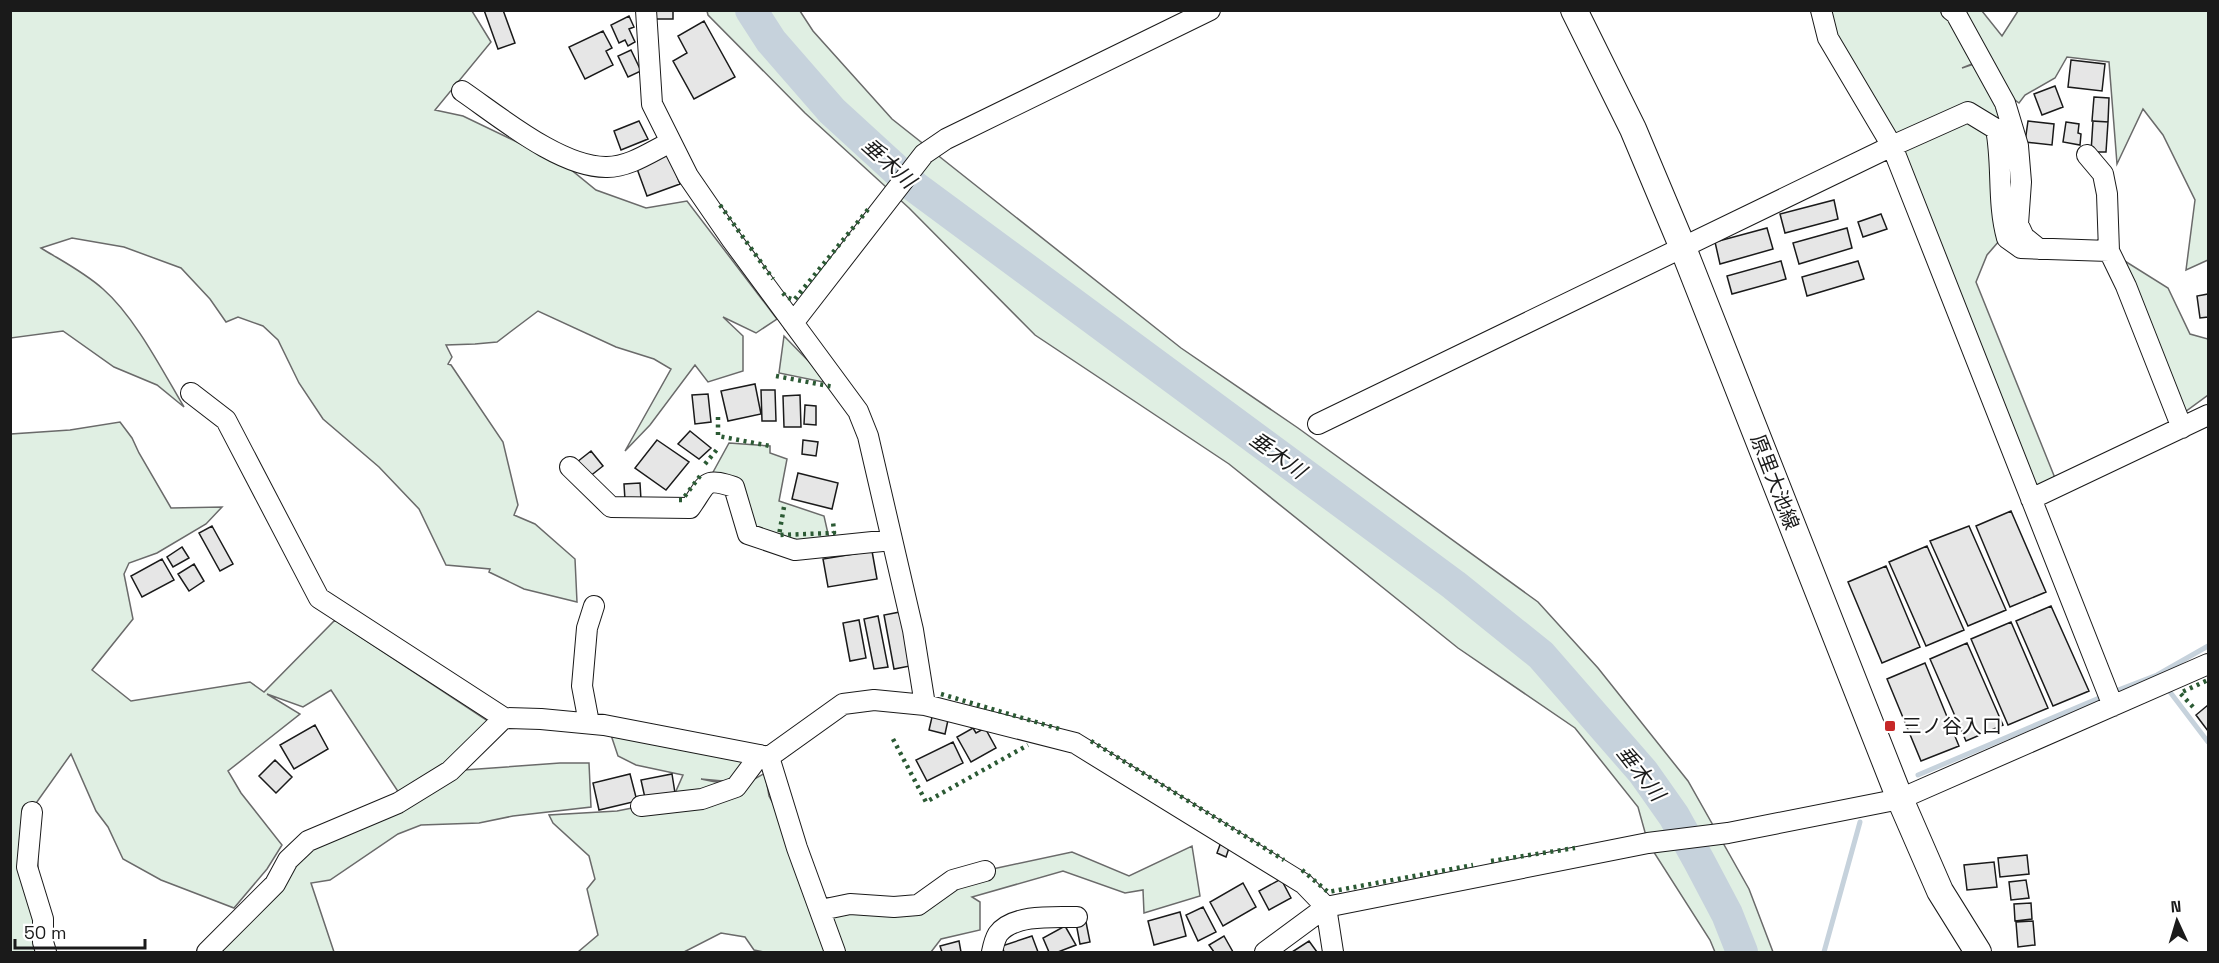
<svg xmlns="http://www.w3.org/2000/svg" width="2219" height="963" viewBox="0 0 2219 963" font-family="'Space Grotesk','Noto Sans JP',sans-serif">
  <style>
    .green { fill: #e0efe3; stroke: #6a6a6a; stroke-width: 1.5 }
    .lines { fill: none; stroke-linecap: round; stroke-linejoin: round }
    .stream { stroke: #c6d2dc; stroke-width: 5 }
    .river { stroke: #c6d2dc; stroke-width: 32 }
    .building { fill: #e6e6e6; stroke: #1a1a1a; stroke-width: 1.5 }
    .minor-casing { stroke: #1a1a1a; stroke-width: 22 }
    .major-casing { stroke: #1a1a1a; stroke-width: 28 }
    .minor { stroke: #fff; stroke-width: 20 }
    .major { stroke: #fff; stroke-width: 26 }
    .hedge { stroke: #2b5a34; stroke-width: 4.5; stroke-dasharray: 3 4.5; stroke-linecap: butt }
    .poi-dot { fill: #c62828; stroke: #fff; stroke-width: 2 }
    .labels { text-anchor: middle; dominant-baseline: central; stroke-width: 4.5; stroke-linejoin: round; paint-order: stroke }
    .street-label { font-size: 20px; fill: #1a1a1a; stroke: #fff }
    .poi-label { font-size: 20px; fill: #1a1a1a; stroke: #fff; text-anchor: start }
    .water-label { font-size: 21px; font-style: italic; fill: #1a1a1a; stroke: #fff }
  </style>
  <rect width="100%" height="100%" fill="#fff"/>
  <path class="green" d="M10 11H472L491 42 435 110 463 116 515 141 570 169 596 190 646 208 687 201 777 319 756 333 723 317 743 336V371L708 382 695 365 650 425 625 451 671 369 654 359 616 347 538 311 497 342 475 344 446 345 452 357 448 364 451 365 503 442 518 505 514 515 535 524 575 559 577 602 524 589 489 572 490 569 446 565 419 509 379 467 323 419 299 383 278 340 263 326 238 317 226 322 210 299 181 268 124 247 72 238 41 248C62 261 84 272 103 289 135 317 162 370 184 407L157 385 114 367 63 331 11 338Z
    M707 11H800L813 31 892 119 1181 348 1298 428 1538 602 1598 668 1688 781 1749 889 1773 952H1715L1710 940 1648 843 1638 807 1575 728 1458 648 1229 464 1035 335 909 208 805 113 708 15Z
    M1822 11H1982L2002 36 2018 11H2208V260L2186 270 2195 200 2163 135 2143 109 2117 164 2109 62 2067 57 2055 78 2025 95 2019 103 2007 94 1982 60 1962 68 1983 61 2014 155 2004 153 2006 233 1987 255 1976 282 2055 478 2032 488Z
    M2120 258 2168 288 2190 334 2208 339V395L2178 417Z
    M784 336 826 379 823 382 779 373Z
    M120 422 132 438 139 453 171 508 222 507 206 524 157 553 129 563 124 574 133 619 92 670 131 701 250 682 264 692 335 620 488 721 467 754 399 793 331 690 303 707 267 694 300 714 228 771 241 793 282 845 267 869 234 908 161 880 123 859 108 827 96 811 71 754 34 806 43 942 46 952H11V434L70 430Z
    M729 443 770 446V453L787 459 779 501 824 516 829 538 789 541 748 534 740 484 712 474Z
    M608 726 746 760 734 782 701 779C724 784 743 788 765 773L769 796 797 848 810 897 905 901 988 870 1072 852 1129 876 1192 846 1200 896 1144 913 1143 890 1125 893 1063 871 972 897 980 902V930L941 939 931 952H764L754 950 745 937 721 933 684 952H578L598 935 587 889 595 879 589 856 553 823 549 815 617 811 672 800 683 775 636 765 618 756Z
    M560 763H589L591 807 513 816 479 823 421 825 398 834 330 880 311 883 334 952H207L300 849 450 771Z"/>
  <g class="lines">
    <path class="stream" d="M2167 688 2208 742
      M2113 692 2157 675 2208 646
      M1918 775 2104 696
      M1824 952 1860 822"/>
    <path class="river" d="M751 10 771 41 832 111 915 187 1454 585 1541 655 1643 772 1674 816 1699 861 1727 914 1742 952"/>
  </g>
  <path class="building" d="M484 10H503L515 43 498 49Z
    M651 10H673V19H652Z
    M629 16 634 27 629 29 635 42 628 46 625 40 619 43 611 25Z
    M704 21 735 77 694 99 673 61 687 53 678 36Z
    M603 31 612 48 606 51 613 65 585 79 569 47Z
    M631 50 641 71 628 77 618 56Z
    M2071 60 2105 64 2102 91 2068 87Z
    M2055 86 2063 107 2042 115 2034 94Z
    M2094 97 2109 98 2108 122 2092 121Z
    M639 121 648 139 621 150 614 131Z
    M2028 121 2054 124 2052 145 2025 142Z
    M2093 121 2108 122 2106 152H2091Z
    M2066 122 2079 124 2078 133 2081 134 2080 145 2063 142Z
    M669 155 680 184 647 196 636 166Z
    M1834 200 1838 219 1785 233 1780 214Z
    M1881 214 1887 229 1863 237 1858 222Z
    M1767 228 1773 249 1720 264 1715 242Z
    M1847 228 1852 248 1799 264 1793 243Z
    M1781 261 1786 279 1732 294 1727 276Z
    M1858 261 1864 279 1807 296 1802 277Z
    M2208 294V317L2200 318 2197 296Z
    M755 384 761 414 728 421 721 391Z
    M761 390H775L776 421H762Z
    M708 394 711 422 695 424 692 395Z
    M800 395 801 427H784L783 396Z
    M805 405 816 406V425L804 424Z
    M690 431 711 448 699 459 678 444Z
    M657 440 689 462 666 490 635 468Z
    M803 440 818 442 816 456 802 454Z
    M591 451 603 466 589 477 577 462Z
    M798 473 838 483 832 509 792 499Z
    M640 483 641 500H625L624 484Z
    M2011 511 2046 592 2010 607 1976 526Z
    M212 526 233 564 220 571 199 533Z
    M1969 526 2006 610 1968 626 1930 541Z
    M1927 546 1964 630 1926 646 1889 562Z
    M182 547 189 558 173 567 167 557Z
    M872 551 877 579 828 587 823 559Z
    M162 559 174 580 142 597 131 576Z
    M194 564 204 581 189 591 178 574Z
    M1886 566 1920 647 1882 663 1848 582Z
    M2051 606 2089 691 2053 706 2016 621Z
    M900 612 910 666 894 669 884 615Z
    M878 616 888 667 874 669 864 619Z
    M859 620 866 658 850 661 843 623Z
    M2011 622 2048 708 2008 725 1971 639Z
    M1967 643 2003 725 1966 741 1930 659Z
    M1925 663 1959 746 1921 761 1887 679Z
    M2208 705V731L2196 715Z
    M932 717 948 720 945 734 929 730Z
    M315 725 328 749 294 769 280 745Z
    M973 728 976 733 985 728 996 748 971 762 957 737Z
    M953 742 963 763 927 781 916 760Z
    M275 760 292 777 276 793 259 776Z
    M630 774 637 801 599 810 593 783Z
    M672 774 675 793 645 798 641 780Z
    M1221 842 1230 845 1226 857 1217 853Z
    M2027 855 2029 874 2000 877 1998 858Z
    M1994 862 1997 887 1967 890 1964 865Z
    M1281 879 1291 898 1269 910 1259 891Z
    M2026 880 2029 898 2011 900 2009 882Z
    M1243 883 1256 907 1223 926 1210 902Z
    M2031 903 2032 919 2015 921 2014 904Z
    M1203 907 1216 932 1198 941 1186 915Z
    M1180 912 1186 936 1154 945 1148 921Z
    M2033 921 2035 945 2018 947 2016 922Z
    M1086 922 1090 942 1080 944 1076 923Z
    M1065 926 1076 945 1058 952H1049L1043 938Z
    M1032 936 1038 952H1004L1002 946Z
    M1224 936 1233 952H1214L1209 945Z
    M959 941 961 952H942L940 946Z
    M1309 941 1317 952H1292Z"/>
  <g class="lines">
    <g class="minor-casing">
      <path id="minor" d="M646 10 652 104 688 176 732 240 858 411 868 436 913 630 925 705
        M1821 10 1828 38 1892 146 2113 706
        M1951 10 1956 14 2005 103 2018 146 2021 182 2018 224 2024 237 2039 249
        M462 91C500 117 561 168 607 167 630 167 652 151 671 142
        M2087 155 2103 174 2107 194 2109 251 2126 286 2182 428
        M793 323 924 154 946 139 1210 10
        M191 393 226 420 319 598 504 718 541 719 604 725 769 757 843 704 874 700 925 705 1075 743 1304 884 1326 907 1333 952
        M1318 424 1892 146 1968 112 1996 129C2003 165 1997 202 2007 238L2021 248 2109 251
        M570 467 611 507 690 508C708 483 703 477 734 487L748 534 795 550 892 540
        M2031 499 2208 415
        M589 723 582 686 587 628 594 606
        M769 757 797 848 835 952
        M641 806 702 799 736 787 760 755
        M32 812 27 867 43 919V942L46 952
        M821 910 850 904 894 907 918 905 953 880 985 871
        M207 952 275 884 288 860 308 841 398 803 450 771 504 718
        M992 952C993 947 995 939 998 934 1013 914 1054 917 1077 917
        M1265 952 1326 907 1648 843 1728 833 1900 799 2208 664"/>
    </g>
    <g class="major-casing">
      <path id="major" d="M1574 10 1633 129 1683 248 1900 799 1940 891 1978 952"/>
    </g>
    <use href="#minor" class="minor"/>
    <use href="#major" class="major"/>
    <path class="hedge" d="M720 205 773 279
      M783 293 786 297 794 300 870 207
      M776 376 834 387
      M718 417V436L770 446
      M705 464 719 447
      M679 500H682L700 476
      M784 507 779 535 834 533 833 521
      M941 694 1063 730
      M2193 707 2180 693 2208 680
      M893 739 926 802 1028 745
      M1091 741 1284 860
      M1491 861 1575 848
      M1302 870 1328 892 1473 865
      M1157 952V951"/>
  </g>
  <rect class="poi-dot" x="1884" y="720" width="12" height="12" rx="3"/>
  <g class="labels">
    <g class="street-label">
      <text transform="translate(1775 482) rotate(69)">原里大池線</text>
    </g>
    <g class="poi-label">
      <text x="1902" y="726">三ノ谷入口</text>
    </g>
    <g class="water-label">
      <text transform="translate(889 163) rotate(42)">垂木川</text>
      <text transform="translate(1278 455) rotate(36)">垂木川</text>
      <text transform="translate(1641 773) rotate(52)">垂木川</text>
    </g>
  </g>
  <rect width="2219" height="963" fill="none" stroke="#1a1a1a" stroke-width="24"/>
  <g transform="translate(2177 921) rotate(356)" stroke="#ffffff" stroke-width="4.5" paint-order="stroke">
  <path d="M0-4.5L10 22L0 15L-10 22Z" fill="#1a1a1a"/>
  <text y="-9" font-size="16" font-weight="bold" text-anchor="middle" fill="#1a1a1a">N</text>
  </g>
  <path d="M15 939v9h130v-9" fill="none" stroke="#1a1a1a" stroke-width="3"/>
  <text x="24" y="939" font-size="18" fill="#1a1a1a" stroke="#ffffff" stroke-width="4.5" paint-order="stroke">50 m</text>
</svg>
